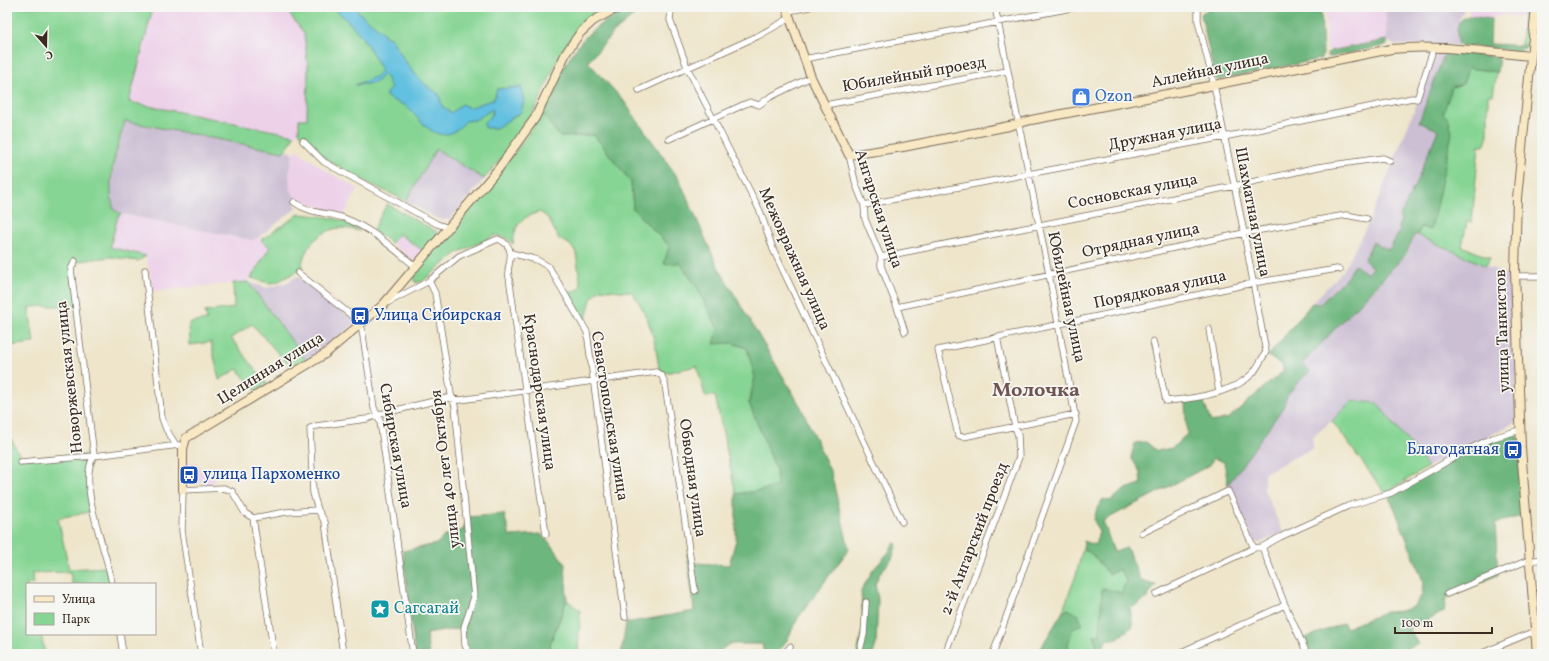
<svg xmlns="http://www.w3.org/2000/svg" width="1549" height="661" viewBox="0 0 1549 661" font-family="Vollkorn,serif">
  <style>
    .built { fill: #edd1e9 }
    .industrial { fill: #ccbfd4 }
    .green { fill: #87d594; stroke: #618059 }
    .forest { fill: #6db67e; stroke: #54704e }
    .water { fill: #62c0e0; stroke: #4e757f }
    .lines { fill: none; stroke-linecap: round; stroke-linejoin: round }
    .street-casing { stroke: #7a6b5a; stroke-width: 7 }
    .secondary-casing { stroke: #7a6b5a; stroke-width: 10 }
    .street { stroke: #fff; stroke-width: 5.5 }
    .secondary { stroke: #f8e8c3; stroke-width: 8 }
    .labels { text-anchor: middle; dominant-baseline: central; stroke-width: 3.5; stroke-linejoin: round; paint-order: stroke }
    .street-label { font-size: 16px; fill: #3b2a1e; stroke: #f6f6f2 }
    .shop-label { font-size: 16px; fill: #366cbe; stroke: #f6f6f2; text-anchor: start }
    .transit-label { font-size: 16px; fill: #164399; stroke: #f6f6f2; text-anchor: start }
    .culture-label { font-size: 16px; fill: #0d838f; stroke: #f6f6f2; text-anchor: start }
    .district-label { font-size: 20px; font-weight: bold; fill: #705453; stroke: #f6f6f2 }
  </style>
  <rect width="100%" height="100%" fill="#f6f6f2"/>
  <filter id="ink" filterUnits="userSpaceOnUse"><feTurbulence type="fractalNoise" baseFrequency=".025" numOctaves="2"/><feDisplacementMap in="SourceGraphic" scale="8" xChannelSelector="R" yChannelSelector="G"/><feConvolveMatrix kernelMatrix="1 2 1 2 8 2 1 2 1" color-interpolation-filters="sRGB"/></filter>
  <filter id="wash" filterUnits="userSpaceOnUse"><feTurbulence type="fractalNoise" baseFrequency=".012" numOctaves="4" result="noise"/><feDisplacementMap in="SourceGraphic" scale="16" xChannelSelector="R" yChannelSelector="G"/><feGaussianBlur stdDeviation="0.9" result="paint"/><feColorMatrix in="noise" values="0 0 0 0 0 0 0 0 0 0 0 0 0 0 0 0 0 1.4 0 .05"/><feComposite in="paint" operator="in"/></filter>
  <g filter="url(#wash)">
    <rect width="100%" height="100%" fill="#eee5ca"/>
    <path class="built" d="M153 7H284L304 33 308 68 307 120H299V132L294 135 129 102Z
      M1327 7H1385L1387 40 1330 51 1327 47 1325 11Z
      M1469 7H1524V17L1503 14 1491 19 1469 16Z
      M297 150 325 170 358 189 344 215 296 199 290 188 289 173 293 153Z
      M121 214 252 240 259 237 270 247 248 282 153 291 146 256 110 247 118 216Z
      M399 234 425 252 418 260H412L391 243Z
      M191 462 216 478 211 485 206 486 186 470 185 463Z"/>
    <path class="industrial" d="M1385 7H1465L1458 23V45H1394L1387 40Z
      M1438 51 1445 52 1419 122 1438 130 1417 181 1399 219 1402 220 1401 231 1389 250 1373 242V268L1368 274 1355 265 1347 277 1320 304 1312 303 1343 271 1370 220Z
      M125 121 283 152 286 150 293 153 289 173 290 188 296 199 295 209 259 237 252 240 121 214 114 210 109 197 115 158Z
      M436 149 484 179 450 219 445 220 438 219 406 201Z
      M1416 233 1513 278 1518 421 1428 467 1377 403 1351 401 1332 421 1312 437 1313 448 1264 473V490L1283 532 1260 543 1255 542 1228 485 1284 406 1285 400 1292 389 1310 371 1302 365 1405 255Z
      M296 277H299L353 319 354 323V325L307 361 248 282 267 288 286 283Z"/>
    <path class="green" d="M7 7H153L129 102 294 135 291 142 283 152 125 121C117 149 105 181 114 210L121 214 118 216 110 247 146 256 138 261 110 257 80 261 74 265 73 269 78 305 29 307 34 343 7 346Z
      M284 7H611C604 10 598 13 592 17 560 39 551 81 533 113 519 137 502 158 484 179L436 149 406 201C366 181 328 168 299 132V119H307L308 68 304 33Z
      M1524 7H1533L1528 46H1521Z
      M1468 68 1497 72 1493 95H1488V135L1485 145H1479L1472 222H1467L1462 246 1490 258 1486 266 1417 235 1421 227 1431 229 1435 206 1443 114 1452 87 1463 84Z
      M542 113 560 137 594 135 631 182 633 209 669 246 697 287 718 329 733 343 747 348 755 377 749 403 776 469 778 486 764 490 736 494 715 396H705L697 366 665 373 659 369C655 339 650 317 632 292L600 289 591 299 585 323 567 294 581 288 576 252 569 244 559 239 548 218 540 212C521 217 515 224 513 244L508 239 496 235 457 253 423 281 416 283 414 280 415 273C459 221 505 171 542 113Z
      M387 204 437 232 438 236 425 252 399 234 391 243 373 230Z
      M299 214C319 216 345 217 360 231 354 230 347 228 340 228 321 229 301 249 302 269L277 282 269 283 251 278 270 247 261 240Z
      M248 282 307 361 293 370 252 324 231 338 267 384 256 391 237 369 219 380 211 342 190 345 189 323 207 320 205 312 234 308 233 283Z
      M1351 401 1377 403 1428 467 1385 493 1332 421Z
      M7 410 9 435 21 458 88 455 86 462 90 512 58 518 69 569 107 567 109 584H72L70 572 32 573 33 584H27V634H41L45 654H7Z
      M1083 548 1092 554 1109 574 1119 569 1126 580 1122 593 1102 588 1100 636H1094L1098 651 1096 654H1070L1068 644 1073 629 1081 624 1068 609 1062 613 1076 575Z
      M567 600 580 611 578 654H552L550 644Z"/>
    <path class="forest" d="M638 7H644L613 33 588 62 623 100 679 179 717 265 801 407 831 473 849 549 798 618 787 640 777 654H764L762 644H729L716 654H621L626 623 694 611 687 553 694 563 729 565 736 540V494L764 490 777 486 776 469 749 403 755 377 747 348 732 343 714 344 718 329 697 287 680 263 664 264 669 246 633 209 631 182 594 135 560 137 542 113C566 62 579 24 638 7Z
      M1316 7 1321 12 1323 55 1320 59 1218 80 1215 78 1201 14 1203 12 1213 9Z
      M1469 16 1491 19 1490 44 1528 46 1519 51 1458 45C1457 31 1454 20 1469 16Z
      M1387 40V45L1331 57 1327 56V54L1330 51Z
      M1445 52 1499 57 1497 72 1468 68 1463 84 1452 87 1443 114 1449 119 1452 133 1431 230 1421 227 1417 235 1415 234 1405 255 1302 364 1310 371C1301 381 1285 392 1284 406L1228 485 1224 462 1213 458 1210 465 1103 521 1114 552 1127 548 1141 581 1156 585 1146 599 1130 609 1133 626 1115 640 1107 639 1100 654H1096L1098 651 1094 636 1100 635 1102 588 1122 593 1126 580 1120 569 1109 574 1092 554 1083 548 1084 541 1095 545 1099 532 1094 520 1097 508 1103 499 1110 501 1126 489 1141 484 1140 472 1131 457 1135 443 1146 442 1157 451 1172 448 1187 434 1185 403 1203 400 1211 422 1229 418 1283 371V366L1268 356 1312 303 1320 304 1347 277 1355 265 1368 274 1373 268 1364 260 1373 242 1389 250 1400 231 1398 226 1401 220 1399 218 1417 181 1438 130 1419 122Z
      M1511 434 1517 435 1518 441 1522 516 1495 523 1498 575 1446 598 1444 612 1408 628 1418 644 1393 654H1309L1303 639 1344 623 1346 628 1386 612 1401 611 1414 606 1422 595 1423 581 1394 507 1389 498C1428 474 1467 449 1511 434Z
      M504 514 510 536 541 534 552 545 565 564 567 600 550 644 552 654H471L462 628 426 634 429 654H415L403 551 436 544 446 535 463 530 468 517Z
      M893 543 897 544 892 559 880 573 875 584 878 599 876 645 873 654H857L863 628 861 591 873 570 889 552Z
      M1068 609 1079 615 1082 624 1073 629 1068 644 1070 654H1037L1062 613Z"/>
    <path class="water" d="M332 7H355C364 21 380 26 386 37L391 38C404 60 417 82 439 94L442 106 451 113 462 104 469 108 494 99 497 89 521 87 524 101 521 112 496 128H485L484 123 492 114 493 109 475 120 466 121C440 150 426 126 408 108 402 102 392 102 386 96V93L391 88 385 75H383L375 83 355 85 375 77 381 71C369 43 355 26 332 7Z"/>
  </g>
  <g filter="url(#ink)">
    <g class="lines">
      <g class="street-casing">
        <path id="street" d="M674 7 671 11 670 20 687 67 760 211 773 249 902 522
          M788 11 809 7
          M804 59 1077 7
          M639 90 758 36 790 18
          M825 105 1007 71
          M669 139 745 104 750 102 759 105 770 97 811 77
          M303 141 324 162 437 224 449 228
          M849 155 856 185 864 205 865 219 881 257V266L897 307 905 332
          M294 202C310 214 326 212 344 218 371 228 394 249 416 267
          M864 205 1224 137 1412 98 1417 99 1434 47
          M511 253 537 260 549 267 587 332 625 617
          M881 257 1234 186 1318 167 1383 158 1390 161
          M75 261 71 269 94 456C76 483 108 553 112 584
          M145 270 162 418 166 429 176 445
          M298 273 361 323 374 408 380 421 413 654
          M1515 276H1542
          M429 281 435 293 451 394 455 406 474 597 464 627 465 645 469 654
          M387 303 429 281 459 256 498 239C514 245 511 257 508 270L546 534
          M897 307 1244 233 1346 215 1367 219
          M1209 329 1219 392
          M1153 341 1166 401C1193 399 1233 394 1253 373 1258 367 1262 358 1266 352L1244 233 1214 85 1198 21V7
          M1076 414 963 437 958 435 938 350 1253 283 1337 269 1340 270
          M20 462 94 456 179 445
          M253 518 274 654
          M1142 533 1228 491 1254 548 1262 547 1280 537 1348 506 1391 493 1471 448 1493 438 1520 430
          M1262 547 1285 605 1305 649V654
          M1156 594 1254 548
          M1447 594 1524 562 1542 559
          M120 634 123 654
          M201 654 182 531 183 490 224 488 232 491 245 513 253 518 286 512 318 510
          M343 654 325 522 318 510 313 493 310 428 316 426 367 419 384 413 447 398 460 400 656 372 662 376 665 384 695 591
          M784 654 790 647
          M859 654 864 634 866 602
          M945 654 1019 457 1018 435 1015 427 997 337
          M993 654 1076 421 1049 274 995 7
          M1177 654 1285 605
          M1480 654 1530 633 1535 634"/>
      </g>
      <g class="secondary-casing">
        <path id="secondary" d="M786 7 811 77 849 155 903 147 1009 126 1031 120 1214 85 1391 49C1437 44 1485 52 1531 56
          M1536 7 1517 198 1515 270 1521 448 1537 654
          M183 490V449L186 438 325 354 383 305 499 168 535 118 566 53 580 33 593 21 611 11 623 7"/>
      </g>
      <use href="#street" class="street"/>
      <use href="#secondary" class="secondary"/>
    </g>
  </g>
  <defs>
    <g id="shop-square" transform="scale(1)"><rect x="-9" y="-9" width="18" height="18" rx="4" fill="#3f7fe0" stroke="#f6f6f2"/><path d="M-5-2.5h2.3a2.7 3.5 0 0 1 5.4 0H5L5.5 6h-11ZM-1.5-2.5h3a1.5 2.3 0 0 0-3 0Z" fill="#fff"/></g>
    <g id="bus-square" transform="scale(1)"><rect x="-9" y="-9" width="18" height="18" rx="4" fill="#1a4fb4" stroke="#f6f6f2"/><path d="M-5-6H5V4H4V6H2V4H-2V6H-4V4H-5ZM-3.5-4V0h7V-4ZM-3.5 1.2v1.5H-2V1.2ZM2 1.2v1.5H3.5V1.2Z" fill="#fff"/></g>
    <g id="sight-square" transform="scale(1)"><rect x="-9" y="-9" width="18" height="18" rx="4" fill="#0f9aa8" stroke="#f6f6f2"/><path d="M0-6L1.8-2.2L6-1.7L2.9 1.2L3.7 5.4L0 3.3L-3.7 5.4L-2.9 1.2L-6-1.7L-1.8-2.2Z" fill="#fff"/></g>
  </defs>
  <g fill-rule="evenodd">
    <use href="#shop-square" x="1081" y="97"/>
    <use href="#bus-square" x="360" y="316"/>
    <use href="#bus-square" x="1513" y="450"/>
    <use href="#bus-square" x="189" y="475"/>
    <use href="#sight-square" x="380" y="609"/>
  </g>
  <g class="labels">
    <g class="street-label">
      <text transform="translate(1210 71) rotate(-12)">Аллейная улица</text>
      <text transform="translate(914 75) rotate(-10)">Юбилейный проезд</text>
      <text transform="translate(1165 135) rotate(-11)">Дружная улица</text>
      <text transform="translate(1133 192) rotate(-11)">Сосновская улица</text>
      <text transform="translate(878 209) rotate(72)">Ангарская улица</text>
      <text transform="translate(1252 212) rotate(79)">Шахматная улица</text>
      <text transform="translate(1141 241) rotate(-12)">Отрядная улица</text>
      <text transform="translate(794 259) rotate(66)">Межовражная улица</text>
      <text transform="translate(1160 290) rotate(-12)">Порядковая улица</text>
      <text transform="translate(1066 297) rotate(78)">Юбилейная улица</text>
      <text transform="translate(1503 331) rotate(-92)">улица Танкистов</text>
      <text transform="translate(271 369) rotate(-32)">Целинная улица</text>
      <text transform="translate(70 377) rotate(-96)">Новоржевская улица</text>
      <text transform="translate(539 392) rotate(82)">Краснодарская улица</text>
      <text transform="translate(609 416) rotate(81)">Севастопольская улица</text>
      <text transform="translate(395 446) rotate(80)">Сибирская улица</text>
      <text transform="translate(446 469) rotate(-97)">улица 40 лет Октября</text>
      <text transform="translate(692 478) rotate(82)">Обводная улица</text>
      <text transform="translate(975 539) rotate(-69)">2-й Ангарский проезд</text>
    </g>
    <g class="shop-label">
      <text x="1095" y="97">Ozon</text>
    </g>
    <g class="transit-label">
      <text x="374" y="316">Улица Сибирская</text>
      <text x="1499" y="450" text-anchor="end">Благодатная</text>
      <text x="203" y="475">улица Пархоменко</text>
    </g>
    <g class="culture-label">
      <text x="394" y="609">Сагсагай</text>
    </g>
    <g class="district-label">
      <text x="1036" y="391">Молочка</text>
    </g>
  </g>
  <rect width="1549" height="661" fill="none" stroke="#f6f6f2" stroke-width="24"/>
  <rect x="26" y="583" width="130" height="52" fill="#f6f6f2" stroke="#aba49d"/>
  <rect x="34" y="596" width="20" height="6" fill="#f8e8c3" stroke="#aba49d"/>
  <text x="62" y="603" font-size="12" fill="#3b2a1e">Улица</text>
  <rect x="34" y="613" width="20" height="12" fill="#87d594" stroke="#aba49d"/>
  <text x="62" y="623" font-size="12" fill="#3b2a1e">Парк</text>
  <g transform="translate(46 46) rotate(160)" stroke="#f6f6f2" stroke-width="3" paint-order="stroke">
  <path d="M0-3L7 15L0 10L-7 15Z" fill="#3b2a1e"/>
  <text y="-6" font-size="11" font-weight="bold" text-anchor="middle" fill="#3b2a1e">С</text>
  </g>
  <path d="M1395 627v6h97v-6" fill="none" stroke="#3b2a1e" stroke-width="2"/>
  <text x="1401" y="627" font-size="12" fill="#3b2a1e" stroke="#f6f6f2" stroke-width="3" paint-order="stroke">100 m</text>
</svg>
